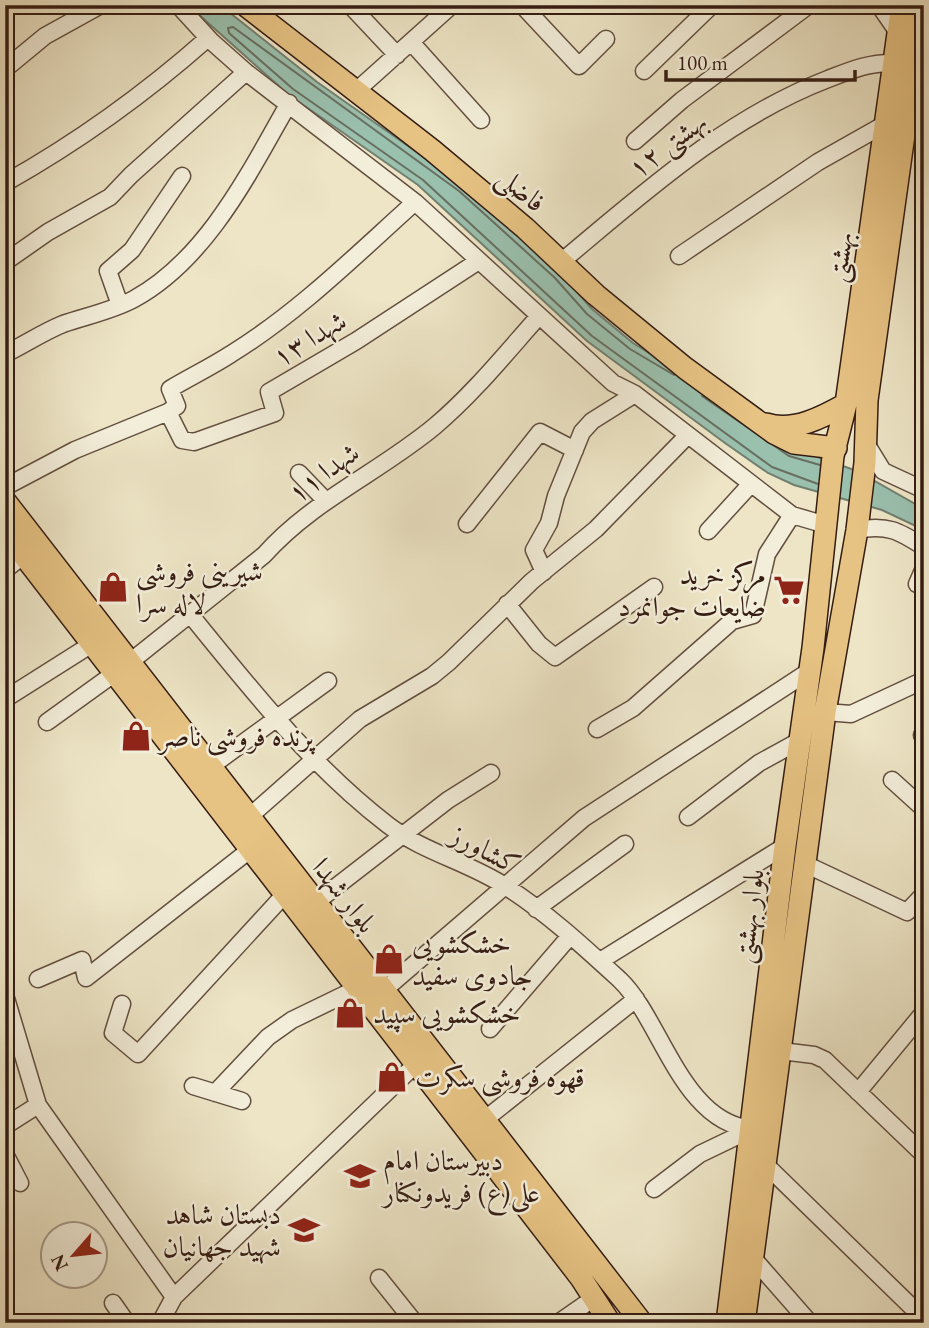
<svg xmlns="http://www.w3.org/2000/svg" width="929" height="1328" viewBox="0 0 929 1328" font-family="'EB Garamond',Amiri,serif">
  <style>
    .water { fill: #9ac0ae; stroke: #727f70; stroke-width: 2 }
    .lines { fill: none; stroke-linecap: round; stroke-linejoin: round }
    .shore { stroke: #686e60; stroke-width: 2 }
    .minor-casing { stroke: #634f40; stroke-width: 19 }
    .major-casing { stroke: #351d13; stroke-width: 24 }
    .minor { stroke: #f3eeda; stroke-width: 16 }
    .major { stroke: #e6c283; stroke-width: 21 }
    .labels { text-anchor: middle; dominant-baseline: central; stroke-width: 5; stroke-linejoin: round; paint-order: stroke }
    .street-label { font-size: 28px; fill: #351d13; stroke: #f3eeda }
    .poi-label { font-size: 28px; fill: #351d13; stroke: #f3eeda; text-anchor: start }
  </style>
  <rect width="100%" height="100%" fill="#ede5c6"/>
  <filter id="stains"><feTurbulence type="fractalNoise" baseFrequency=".00286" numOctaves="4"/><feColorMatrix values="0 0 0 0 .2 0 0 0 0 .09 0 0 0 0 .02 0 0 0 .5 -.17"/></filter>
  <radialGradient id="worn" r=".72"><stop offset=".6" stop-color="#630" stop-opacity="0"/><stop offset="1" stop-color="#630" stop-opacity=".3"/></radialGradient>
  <path class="water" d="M188 5H220L317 82 428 160 480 201 560 273 592 309 633 343 815 456 857 471 924 509V530L882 510 794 485 768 473 725 443 587 341 418 185 289 95Z"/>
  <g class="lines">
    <path class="shore" d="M674 375 630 349 587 314 555 278 459 191 233 27 228 28 229 33 293 89 423 180 592 336 772 467 818 484
      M702 396 789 456 820 465"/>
    <g class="minor-casing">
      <path id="minor" d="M178 5 211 41 246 72 415 202 613 383 635 394 792 515 826 525
        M350 5 397 55
        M522 5 579 66 606 39
        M879 5 899 34
        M411 42 481 120
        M5 69 45 36 101 5
        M644 71 712 5
        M356 91 452 5
        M635 141 682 100 809 5
        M5 183C78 142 146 93 208 38
        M679 256 818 162 887 123
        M5 262 48 232 110 197 131 175 246 72
        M561 262C644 193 726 118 828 79 851 70 870 62 895 63
        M120 305 108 271 132 250 182 176
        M5 354C24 345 43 332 63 324 86 316 112 311 134 299 207 259 249 173 289 103
        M168 412 177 406 170 389C190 377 211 367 231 354 299 312 356 255 415 202
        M867 445 883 471 924 490
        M299 473 326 501
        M5 487 75 450 168 412 182 440 194 442 275 413 269 392 356 341 477 262
        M467 524 540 432 575 450
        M857 530C887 524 899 531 924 547
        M708 531 750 485
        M5 570 24 555
        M544 572 534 550 549 523 556 496 582 432 592 421 635 394
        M917 584 924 568
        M507 604 539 644 555 657 654 587
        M189 613C250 688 311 766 388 825 423 852 468 862 505 886 546 912 584 947 620 980 661 1019 682 1123 752 1129
        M130 662 264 555C313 500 380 472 435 426 473 394 506 353 539 316
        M5 699 92 644
        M825 712 851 714 924 680
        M47 722 115 673
        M597 729 633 708 732 621 753 615 767 554 792 515
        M922 735 924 737
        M210 767 328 681
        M892 780 924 809
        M249 817 360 719 432 676 449 662 532 581 596 529 688 435
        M688 817 759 763 799 741
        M805 864 907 912 924 894
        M315 903 448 800 491 773
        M536 909 625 844
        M600 961 785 846
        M38 979 82 960 86 978 251 849
        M383 991 584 818 808 672
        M5 995 38 1105 174 1297
        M122 1004 113 1033 138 1054 285 894
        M490 1029 570 936
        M781 1051 814 1055 825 1060 924 1155
        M193 1086 242 1101
        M858 1092 924 1012
        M215 1093 268 1037 292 1020 358 988
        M483 1121 636 999
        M5 1126 38 1105
        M5 1154 20 1183
        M767 1166 924 1319
        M654 1189 700 1154 752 1129
        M753 1258 810 1323
        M379 1278 415 1323
        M113 1303 127 1323
        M160 1323 174 1297 416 1064
        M558 1323 594 1298"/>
    </g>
    <g class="major-casing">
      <path id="major" d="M245 5 432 150 525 228 596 295 685 368 774 433 794 443 836 448
        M766 424C793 433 823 417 846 404
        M5 501 642 1323
        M5 531 581 1278 610 1323
        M727 1323 785 846 813 648 833 456 846 404 902 5
        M744 1323 825 712 857 530 865 463 867 400 922 5"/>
    </g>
    <use href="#minor" class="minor"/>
    <use href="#major" class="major"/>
  </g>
  <defs>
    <g id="shop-bare" transform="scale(2.415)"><path d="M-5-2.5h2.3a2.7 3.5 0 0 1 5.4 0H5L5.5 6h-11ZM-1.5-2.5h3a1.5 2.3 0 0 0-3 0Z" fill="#8f2418" stroke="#f3eeda" stroke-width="2.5" paint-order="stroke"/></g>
    <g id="supermarket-bare" transform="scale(2.415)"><path d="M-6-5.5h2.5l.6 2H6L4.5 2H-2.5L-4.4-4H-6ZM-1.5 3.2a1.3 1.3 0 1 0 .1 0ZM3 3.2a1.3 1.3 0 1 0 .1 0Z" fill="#8f2418" stroke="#f3eeda" stroke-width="2.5" paint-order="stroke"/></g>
    <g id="school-bare" transform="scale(2.415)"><path d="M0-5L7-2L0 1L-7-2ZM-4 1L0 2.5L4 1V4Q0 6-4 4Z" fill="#8f2418" stroke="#f3eeda" stroke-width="2.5" paint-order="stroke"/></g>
  </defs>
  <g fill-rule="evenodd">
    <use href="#shop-bare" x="113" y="587"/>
    <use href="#supermarket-bare" x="789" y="590"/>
    <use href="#shop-bare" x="136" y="736"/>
    <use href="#shop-bare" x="389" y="959"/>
    <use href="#shop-bare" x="350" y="1013"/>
    <use href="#shop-bare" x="392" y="1077"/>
    <use href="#school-bare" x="360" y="1176"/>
    <use href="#school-bare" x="304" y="1230"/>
  </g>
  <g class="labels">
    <g class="street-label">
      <text transform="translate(667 144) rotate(-37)">بهشتی ۱۲</text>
      <text transform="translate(522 189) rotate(40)">فاضلی</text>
      <text transform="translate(839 257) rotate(-82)">بهشتی</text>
      <text transform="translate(309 338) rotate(-31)">شهدا ۱۳</text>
      <text transform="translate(323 472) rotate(-36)">شهدا ۱۱</text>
      <text transform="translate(486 849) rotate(28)">کشاورز</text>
      <text transform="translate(345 895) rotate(52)">بلوار شهدا</text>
      <text transform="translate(748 916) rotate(-83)">بلوار بهشتی</text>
    </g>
    <g class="poi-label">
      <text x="136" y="571">شیرینی فروشی<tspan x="136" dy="32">لاله سرا</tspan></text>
      <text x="766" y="574" text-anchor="end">مرکز خرید<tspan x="766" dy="32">ضایعات جوانمرد</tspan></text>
      <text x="159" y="736">پرنده فروشی ناصر</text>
      <text x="412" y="943">خشکشویی<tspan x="412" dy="32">جادوی سفید</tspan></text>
      <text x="373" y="1013">خشکشویی سپید</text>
      <text x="415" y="1077">قهوه فروشی سکرت</text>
      <text x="383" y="1160">دبیرستان امام<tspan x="383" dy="32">علی(ع) فریدونکنار</tspan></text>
      <text x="281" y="1214" text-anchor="end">دبستان شاهد<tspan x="281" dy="32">شهید جهانیان</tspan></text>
    </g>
  </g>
  <rect width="929" height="1328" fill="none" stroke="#ede5c6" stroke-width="28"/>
  <rect x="7" y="7" width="915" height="1314" fill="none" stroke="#351d13" stroke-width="3.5"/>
  <rect x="14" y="14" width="901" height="1300" fill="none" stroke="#351d13" stroke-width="2"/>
  <g transform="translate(74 1255) rotate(242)"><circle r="33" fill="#f3eeda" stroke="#a79a8a" stroke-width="2"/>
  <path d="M0-5L12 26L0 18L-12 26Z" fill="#8f2418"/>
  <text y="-10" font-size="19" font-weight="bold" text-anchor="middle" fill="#351d13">N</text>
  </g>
  <path d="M666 70v10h189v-10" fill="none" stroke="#351d13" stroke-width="3.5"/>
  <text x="677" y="70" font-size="21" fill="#351d13" stroke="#f3eeda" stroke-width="5" paint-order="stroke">100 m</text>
  <rect width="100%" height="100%" filter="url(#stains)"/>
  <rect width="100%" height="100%" fill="url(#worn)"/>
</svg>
